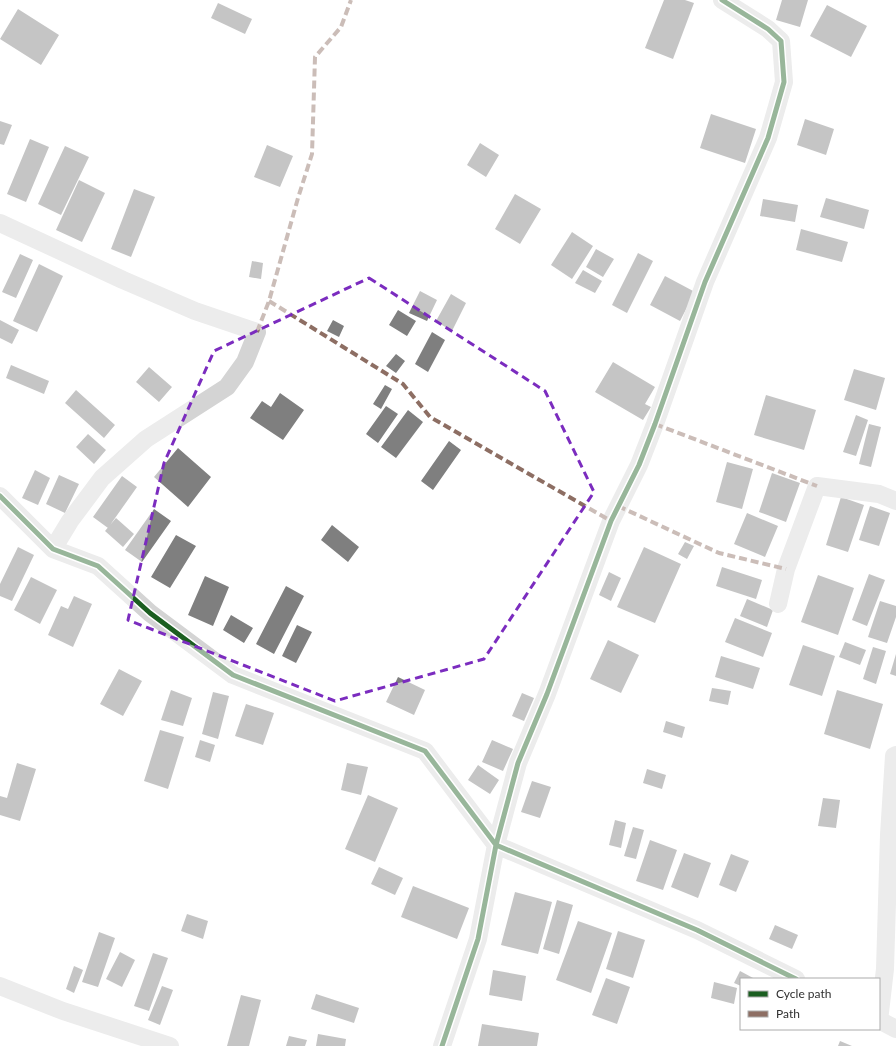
<svg xmlns="http://www.w3.org/2000/svg" width="896" height="1046" viewBox="0 0 896 1046" font-family="Lato,sans-serif">
  <style>
    .building { fill: #7f7f7f }
    .lines { fill: none; stroke-linecap: round; stroke-linejoin: round }
    .street { stroke: #d4d4d4; stroke-width: 18 }
    .quiet { stroke: #8d6e63; stroke-width: 4; stroke-dasharray: 8 4; stroke-linecap: butt }
    .cycleway-casing { stroke: #fff; stroke-width: 8 }
    .cycleway { stroke: #1b5e20; stroke-width: 5 }
    .marked { fill: none; stroke: #7b2cbf; stroke-width: 3; stroke-dasharray: 8 5; stroke-linejoin: round }
  </style>
  <rect width="100%" height="100%" fill="#fff"/>
  <path class="building" d="M664 0H685L694 3 673 59 645 48Z
    M782 0H808L800 27 776 20Z
    M218 3 252 19 245 34 211 18Z
    M827 5 867 26 851 57 810 36Z
    M18 9 59 35 41 65 0 39Z
    M711 114 756 129 745 163 700 148Z
    M805 119 834 129 826 155 797 145Z
    M0 121 12 125 4 145 0 144Z
    M30 139 49 147 26 202 7 194Z
    M480 143 499 155 486 177 467 165Z
    M267 145 293 156 280 187 254 177Z
    M65 146 89 157 61 215 38 204Z
    M79 180 105 193 82 242 56 230Z
    M134 189 155 197 131 257 111 249Z
    M515 194 541 209 520 244 495 229Z
    M826 198 869 210 864 229 820 217Z
    M763 199 798 205 795 222 760 216Z
    M801 229 848 242 842 262 796 250Z
    M572 232 593 246 572 279 551 265Z
    M596 249 614 259 603 277 586 267Z
    M638 253 653 261 627 313 612 305Z
    M20 254 33 260 16 298 2 292Z
    M252 261 263 263 261 279 249 277Z
    M39 264 63 276 37 332 13 321Z
    M583 270 602 281 595 293 575 283Z
    M665 276 695 292 680 321 650 305Z
    M420 291 437 300 427 321 409 313Z
    M451 294 466 303 452 331 436 321Z
    M398 310 416 321 407 336 389 325Z
    M0 320 19 330 12 344 0 338Z
    M333 320 344 326 339 337 327 331Z
    M432 332 445 340 428 372 415 364Z
    M396 354 405 361 396 373 386 366Z
    M613 362 655 387 645 404 651 407 643 420 595 392Z
    M11 365 49 381 44 394 6 378Z
    M149 367 172 387 159 402 136 382Z
    M854 369 885 378 876 410 844 400Z
    M385 385 392 389 381 409 373 404Z
    M76 390 115 425 104 438 65 403Z
    M280 393 304 410 283 440 250 418 262 401 271 407Z
    M766 395 816 410 804 450 754 435Z
    M386 406 398 414 378 443 366 434Z
    M408 410 423 422 396 458 381 447Z
    M856 415 868 420 856 456 843 452Z
    M869 424 881 427 871 467 859 464Z
    M88 434 106 450 94 464 76 447Z
    M449 441 461 450 433 490 421 481Z
    M178 448 211 477 188 507 154 477Z
    M727 462 753 469 742 509 716 502Z
    M35 470 50 478 38 505 22 498Z
    M772 473 800 483 786 522 759 512Z
    M59 475 79 484 65 513 46 504Z
    M122 476 137 487 108 528 93 517Z
    M841 497 864 505 848 552 826 545Z
    M870 506 890 513 879 546 859 540Z
    M154 509 171 521 142 562 125 550Z
    M747 513 778 526 765 557 734 544Z
    M116 518 134 534 123 547 105 531Z
    M332 525 359 547 348 562 321 540Z
    M176 535 196 546 170 588 151 577Z
    M685 542 694 546 687 559 678 554Z
    M18 547 34 555 12 601 0 596V584Z
    M644 547 681 564 655 623 617 607Z
    M722 567 762 580 756 599 716 586Z
    M609 572 621 578 611 601 599 595Z
    M869 574 885 580 867 626 852 620Z
    M818 575 854 588 838 635 801 622Z
    M205 576 229 587 213 626 188 615Z
    M31 577 57 590 40 624 14 610Z
    M286 586 304 596 274 654 256 644Z
    M74 596 92 604 73 647 48 635 61 606 68 609Z
    M747 599 773 610 767 627 740 616Z
    M880 601 896 606V617L887 643 868 637Z
    M231 615 253 628 244 643 223 630Z
    M735 618 772 633 763 657 725 642Z
    M297 625 312 632 296 663 282 656Z
    M608 640 639 655 621 693 590 679Z
    M845 642 866 650 860 665 839 657Z
    M803 645 835 656 822 696 789 685Z
    M873 647 886 651 876 684 863 679Z
    M896 654V676L890 674Z
    M721 656 760 668 753 689 715 677Z
    M119 669 142 681 123 716 100 704Z
    M398 677 425 690 414 715 386 702Z
    M712 688 731 691 728 705 709 701Z
    M171 690 192 698 183 726 161 720Z
    M837 690 883 704 870 749 824 734Z
    M213 692 229 696 218 739 202 734Z
    M522 693 534 698 524 721 512 716Z
    M246 704 274 713 263 745 235 736Z
    M666 721 685 727 682 738 663 732Z
    M160 730 184 737 168 789 144 781Z
    M200 740 215 745 210 762 195 757Z
    M492 740 513 749 503 771 482 762Z
    M17 763 36 769 20 821 0 815V796L7 798Z
    M347 763 368 767 361 795 341 790Z
    M478 765 499 780 490 794 468 780Z
    M647 769 666 775 662 789 643 783Z
    M532 781 551 787 540 818 521 812Z
    M368 795 398 808 375 862 345 849Z
    M823 798 840 800 836 828 818 826Z
    M615 820 626 823 621 848 609 845Z
    M633 827 644 830 636 859 624 856Z
    M650 840 677 850 663 890 636 881Z
    M684 853 711 863 698 898 671 887Z
    M731 854 749 861 736 892 719 885Z
    M379 867 403 878 395 895 371 884Z
    M413 886 469 908 457 939 401 917Z
    M515 892 552 902 538 954 501 945Z
    M557 900 573 905 559 954 543 949Z
    M187 914 208 921 203 939 181 931Z
    M578 921 612 933 591 993 556 980Z
    M775 925 798 935 792 949 769 939Z
    M618 931 645 940 633 978 606 969Z
    M99 932 115 938 98 987 82 982Z
    M120 952 135 960 122 987 106 979Z
    M153 953 168 958 149 1011 134 1006Z
    M74 966 83 970 74 993 66 989Z
    M493 970 526 976 522 1001 489 995Z
    M740 971 755 979H741V986L734 983Z
    M606 978 630 987 617 1024 592 1015Z
    M714 982 737 988 734 1004 711 998Z
    M162 986 173 990 160 1025 148 1020Z
    M316 994 359 1008 354 1023 311 1009Z
    M241 995 261 1000 249 1046H227Z
    M482 1024 539 1033 537 1046H478Z
    M318 1034 346 1039 345 1046H316Z
    M289 1036 307 1040 305 1046H286Z
    M840 1041 852 1046H838Z"/>
  <g class="lines">
    <path class="street" d="M0 223 123 280 195 311 257 332 245 362 227 387 146 439 102 478 70 521 53 549
      M0 496 53 549 98 566 150 613 233 675 425 751 496 845 697 930 796 979
      M778 604 786 569 817 486 879 494 896 501
      M0 986 63 1011 170 1046
      M879 1020 896 1029
      M879 1021 885 969 889 835 894 756 896 755
      M442 1046 478 939 496 845 518 763 547 694 611 521 639 465 655 424 705 282 768 138 784 82 781 41 768 29 722 0"/>
    <path class="quiet" d="M269 301 403 384 430 417 611 521
      M257 332 269 301 298 198 312 154 315 57 341 27 351 0
      M655 424 817 486
      M618 506 719 553 786 569"/>
    <g class="cycleway-casing">
      <path id="cycleway" d="M0 496 53 549 98 566 150 613 233 675 425 751 496 845 697 930 796 979
        M442 1046 478 939 496 845 518 763 547 694 611 521 639 465 655 424 705 282 768 138 784 82 781 41 768 29 722 0"/>
    </g>
    <use href="#cycleway" class="cycleway"/>
  </g>
  <path d="M0 0H896V1046H0ZM369 278 545 391 594 492 484 659 335 701 128 620 164 463 214 351Z" fill="#fff" fill-opacity=".55" fill-rule="evenodd"/>
  <path class="marked" d="M369 278 545 391 594 492 484 659 335 701 128 620 164 463 214 351Z"/>
  <rect x="740" y="978" width="140" height="52" fill="#ffffff" stroke="#acacac"/>
  <rect x="748" y="991" width="20" height="6" fill="#1b5e20" stroke="#acacac"/>
  <text x="776" y="998" font-size="12" fill="#2f2f2f">Cycle path</text>
  <rect x="748" y="1011" width="20" height="6" fill="#8d6e63" stroke="#acacac"/>
  <text x="776" y="1018" font-size="12" fill="#2f2f2f">Path</text>
</svg>
